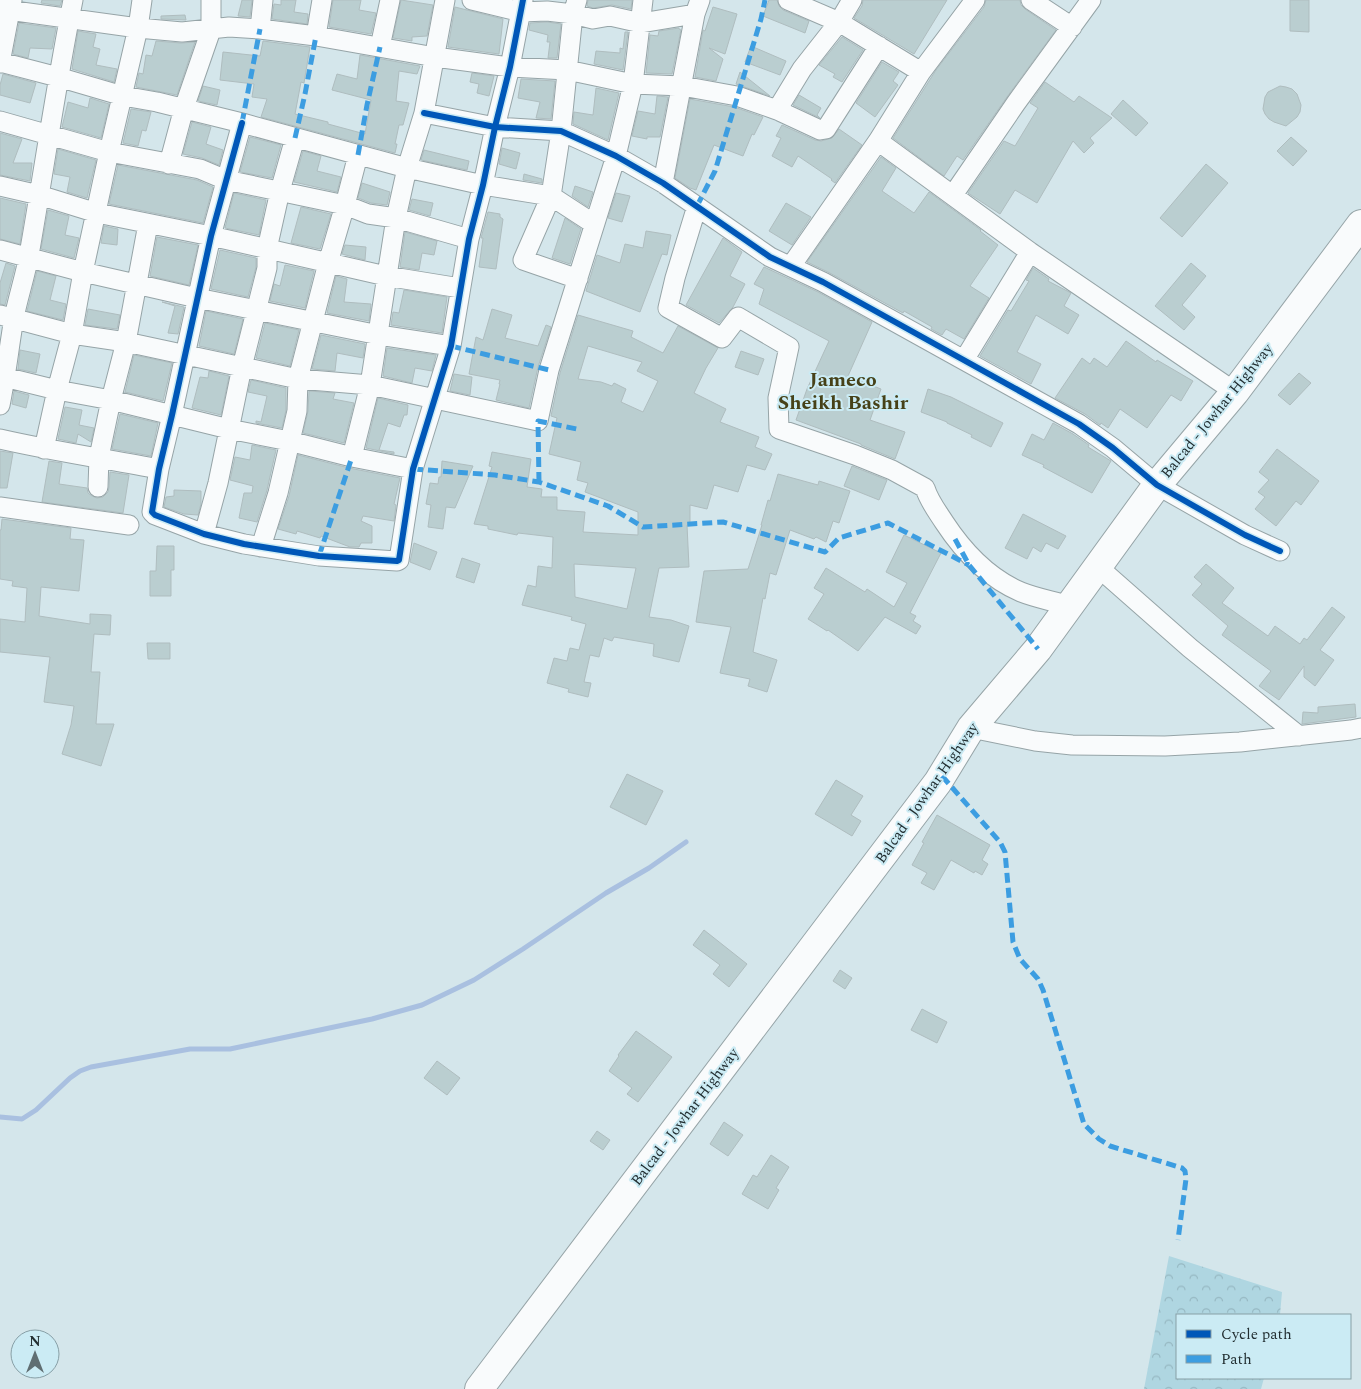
<svg xmlns="http://www.w3.org/2000/svg" width="1361" height="1389" viewBox="0 0 1361 1389" font-family="Spectral,serif">
  <style>
    .forest { fill: url(#forest-crowns) }
    .lines { fill: none; stroke-linecap: round; stroke-linejoin: round }
    .stream { stroke: #a9c0e0; stroke-width: 5 }
    .building { fill: #baced0; stroke: #afbdbf; fill-rule: evenodd }
    .minor-casing { stroke: #96a4a7; stroke-width: 21 }
    .primary-casing { stroke: #96a4a7; stroke-width: 30 }
    .minor { stroke: #f9fbfc; stroke-width: 19 }
    .primary { stroke: #f9fbfc; stroke-width: 28 }
    .quiet { stroke: #3c9de1; stroke-width: 5; stroke-dasharray: 10 5; stroke-linecap: butt }
    .cycleway-casing { stroke: #cbebf4; stroke-width: 9 }
    .cycleway { stroke: #0057b8; stroke-width: 6 }
    .labels { text-anchor: middle; dominant-baseline: central; stroke-width: 4; stroke-linejoin: round; paint-order: stroke }
    .street-label { font-size: 15px; fill: #222e31; stroke: #cbebf4 }
    .district-label { font-size: 20px; font-weight: bold; fill: #464118; stroke: #cbebf4 }
  </style>
  <defs>
    <pattern id="forest-crowns" width="20" height="18" patternUnits="userSpaceOnUse" patternTransform="scale(1.25)"><rect width="20" height="18" fill="#afd6e1"/><path d="M2 6a3 3 0 1 1 6 0M12 15a3 3 0 1 1 6 0" fill="none" stroke="#96b8c2"/></pattern>
  </defs>
  <rect width="100%" height="100%" fill="#d4e6eb"/>
  <path class="forest" d="M1169 1256 1282 1292 1280 1315H1177V1378H1264L1261 1389H1144Z"/>
  <g class="lines">
    <path class="stream" d="M0 1117 22 1119 36 1110 70 1078 80 1071 91 1067 190 1049H230L372 1019 422 1005 474 980 523 949 606 893 649 868 686 842"/>
  </g>
  <path class="building" d="M42 0H62L60 6 41 3Z
    M242 0H252L250 17 238 16Z
    M281 0H296L294 12 308 14 307 24 272 19 274 4 281 5Z
    M333 0H361L359 10 376 13 371 34 329 27Z
    M401 0 433 5 427 36 412 37V41L393 38Z
    M588 0H632L631 9 612 5 593 8 587 6Z
    M769 0H777L779 6 783 10 809 21 805 33 763 16Z
    M863 0H947L914 54 854 18 862 6Z
    M986 0H1020L1021 5 1025 9 1056 30 1007 97 963 160 957 156 944 176 893 138 936 70 984 7Z
    M1290 0H1309V32L1290 31Z
    M455 7 503 19 499 54 448 47Z
    M713 7 737 14 725 54 709 48 723 59 716 81 695 77 703 30 705 31Z
    M185 15 186 20 161 19V16Z
    M547 22 561 24 557 58H548L550 42H547L548 35 529 30 530 23Z
    M19 23 56 28 52 49 30 48 28 58 13 54Z
    M679 28V29L681 30 672 74 646 73 650 35 658 36 659 31Z
    M78 31 96 34 93 47 100 49 96 65 117 69 114 82 72 69Z
    M625 32H628L623 70 594 64 596 51 620 53V48L623 49Z
    M842 37 863 50 842 82 833 77 835 74 819 65Z
    M156 41 181 43 195 42 177 95 136 87 139 73 143 74 146 55 152 56Z
    M263 41 310 47 304 83 301 82 295 114 328 122V124L365 134 371 100 332 90 337 74 357 79 360 55 420 66 417 74 399 71 396 101 409 103 403 125H399L395 144H397L395 153 261 117 267 99 252 97 254 84 220 80 223 52 260 56Z
    M751 46 786 61 780 75 745 62Z
    M882 62 899 72 893 81 898 85 875 117 856 103Z
    M740 72 770 96 736 84Z
    M472 73 494 76 489 96 477 93 479 84 470 82Z
    M3 74 36 83 30 103 0 95V85Z
    M521 79 555 81 551 119 536 118 540 102 518 98Z
    M1045 82 1074 102 1079 96 1112 118 1090 138 1094 143 1084 153 1073 141 1037 203 1015 190 1000 214 968 193 1004 141 1015 146 1038 108 1030 103Z
    M203 86 220 90 217 105 198 101Z
    M1280 86 1286 87 1292 89 1297 94 1301 105 1300 112 1297 117 1286 126 1274 122 1269 119 1265 114 1263 109 1265 97 1268 92Z
    M596 88 619 93 608 140 573 124 574 112 593 115Z
    M799 95 821 108 817 115 820 118 793 105Z
    M657 96 668 97 660 137H647V139L632 136 638 111 655 114Z
    M90 98 109 104 101 138 62 127 68 102 88 108Z
    M690 99 734 107 763 117 754 135 752 134 743 156 714 145 696 190 690 188 675 178Z
    M1123 100 1148 123 1136 136 1111 114Z
    M131 109 151 112 146 131 142 130 138 146 123 143Z
    M192 122 211 127 206 144 223 150 219 165 202 158 183 154Z
    M782 125 815 140 821 141 832 138 839 129 862 145 835 183 831 180 832 179 798 156 792 167 772 156 781 138 776 136Z
    M0 133 22 139 13 163H32L30 181 0 175Z
    M250 137 281 145 272 178 240 172Z
    M1291 137 1307 151 1293 166 1277 151Z
    M502 148 520 153 516 169 499 164Z
    M58 149 96 160 87 198 67 192 70 177 54 174Z
    M424 150 469 161 467 170 421 160Z
    M303 151 321 156 317 171 341 177 337 192 294 182Z
    M881 157 896 168 882 191 914 213 929 192 981 230 980 231 998 245 970 286 989 298 964 339 946 329 942 335 931 329 932 327 904 311 903 313 828 272 807 262Z
    M1206 164 1228 183 1182 237 1160 218Z
    M118 165 197 180 213 187 203 223 109 204Z
    M524 174 542 179V183L523 180Z
    M362 183 390 192 387 205 371 203 358 198Z
    M575 186 593 192 588 207 572 196Z
    M234 193 266 200 259 235 225 228Z
    M616 193 630 196 622 222 608 218Z
    M0 198 26 204 20 244 0 239Z
    M412 199 433 203 430 216 409 210Z
    M786 203 811 217 792 245 769 231Z
    M301 207 331 214 320 249 291 243Z
    M48 210 69 216 65 235 79 238 74 258 41 249Z
    M488 212 500 214V217L503 219 496 269 479 267 483 238H481Z
    M565 218 581 229 570 264 552 258Z
    M104 226 118 229 117 245 101 243Z
    M646 231 671 235 667 255 662 254 640 312 586 291 597 255 620 263 625 244 643 248Z
    M405 232 437 241 434 255 422 253 419 270 400 267Z
    M157 237 198 245 189 285 150 276Z
    M723 238 742 252 730 276 745 284 733 307 719 323 686 305Z
    M345 245 366 247 365 260 342 254Z
    M220 250 256 258V267L248 297 211 289Z
    M6 263 15 266 5 305 0 304V283Z
    M1191 263 1206 276 1182 305 1195 317 1184 330 1155 306Z
    M285 265 314 271 305 308 270 301 274 284 280 286Z
    M764 267 818 292 872 322 848 376 881 389 870 420 905 432 895 459 861 445V444L796 420 807 389 829 341 759 304 764 289 754 284Z
    M1033 268 1049 279 1048 281 1071 293 1064 306 1079 315 1068 334 1036 315 1017 352 1041 364 1031 384 980 356 1008 310 1011 311 1029 281 1026 280Z
    M37 271 56 276 50 300 66 304 63 320 27 311Z
    M336 276 347 279 344 302 371 304 369 321 327 313Z
    M404 290 447 297 442 333 391 325 393 312 399 313Z
    M162 302 184 307 178 334 168 333 175 306Z
    M88 309 120 315 117 329 85 325Z
    M492 309 512 315 505 338 538 346 546 325 551 327 538 367 529 408 496 400 500 384H499L500 380 469 374 476 337 483 340Z
    M206 311 243 319 234 354 199 346Z
    M578 315 633 331 631 337 663 353 678 326 718 348 706 368 694 393 726 409 720 422 759 437 755 447 772 454 765 470 747 465 738 492 714 485 707 509 690 505V525H687L689 567 659 568 649 617 671 620 689 626 679 662 653 656 654 644 614 637 612 641 604 638 599 657 590 655 584 682 591 683 588 697 568 692 569 689 547 683 554 658 567 661 570 648 579 650 586 624 571 620 572 617 522 605 528 585 536 587 538 566 552 568 553 537 518 533 517 535 488 529V526L474 524 492 467 489 466 492 452 531 459 527 487 542 489 541 497H557V510L585 512 583 532 638 535V512L585 492 588 483 577 480 581 462 549 454 557 418 551 416 560 373ZM588 346 642 362 637 371 658 381 643 412 621 402 626 389 614 383 612 386 601 382 578 379ZM574 564 636 568 627 609 575 597Z
    M265 323 299 330 290 366 256 358Z
    M321 335 365 344 363 358 337 353 335 371 312 369Z
    M1126 341 1156 362 1157 360 1193 381 1181 401 1171 395 1147 428 1120 409 1108 428 1101 423 1100 425 1085 414 1055 398 1082 358 1090 364 1094 358 1107 367Z
    M387 348 436 355 432 371 415 368 412 383 383 376Z
    M20 350 40 354 36 373 18 369Z
    M741 351 764 359 758 375 735 367Z
    M134 355 172 363 163 401 125 392Z
    M209 371 229 376 221 415 192 408 200 377 208 378Z
    M1299 373 1311 383 1290 405 1278 395Z
    M454 374 472 377 470 395 450 391Z
    M251 380 286 388V410L282 428 256 423V421L261 422 267 396 248 392Z
    M928 389 951 397 1003 423 991 447 971 437 972 435 947 423V422L921 412Z
    M14 391 29 395 26 408 12 404Z
    M309 391 335 393 333 399 354 403 344 443 303 433 308 411Z
    M378 398 408 405 407 415H404L400 427 388 423 379 450 394 452V454L366 448Z
    M65 407 82 410 79 425 94 428 91 442 78 434 76 443 58 439Z
    M120 414 158 423 151 456 112 449Z
    M1053 423 1073 434 1089 445 1088 447 1111 461 1092 493 1043 467 1044 465 1022 455 1032 434 1044 440Z
    M252 445 276 450 267 490 257 522 239 518 244 493H252L253 486 230 480 235 457 250 460Z
    M1277 449 1319 481 1301 505 1296 501 1276 526 1255 509 1265 497 1258 492 1269 480 1259 472Z
    M0 451 13 453 7 488H0Z
    M298 455 349 468 400 478 394 504 396 505 394 521 363 516 361 521 372 526V543H361L359 547H350L321 536 320 538 297 531 296 534 278 529 289 496Z
    M49 461 62 463 59 484 87 488 88 493 92 496 97 498 103 497 108 492 109 487 110 472 129 475 123 513 42 502Z
    M442 461 473 466 455 508 446 507 443 529 428 527 431 505 426 504 430 483 438 484 439 477H441Z
    M852 466 887 480 879 500 844 486Z
    M778 474 818 485 819 481 850 491 839 523 833 521 826 542 816 537 814 539 790 530 776 575 770 573 765 599 763 598 753 652 777 660 767 692 748 686 750 679 720 673 731 627 696 622 704 571 748 569 762 525H761L768 500 770 501Z
    M174 490 201 491V504L198 515 184 514 164 507 166 497 174 496Z
    M1023 514 1066 536 1058 549 1046 543 1041 552 1033 547 1027 559 1005 548Z
    M2 519 71 528 70 539 84 540 79 591 41 587 39 616 90 624V614L111 615 110 635 94 634 91 672H100L96 724H114L101 766 62 754 71 725 74 706 44 702 50 657 0 652V619L25 622 27 588 12 586 13 581 0 579V530H1Z
    M904 535 941 553 910 613 916 616 913 621 921 626 916 634 885 617 858 651 828 630 827 631 808 619 824 594 814 588 826 568 865 592 867 589 894 607 907 583 886 572Z
    M414 543 437 552 430 570 410 562Z
    M157 546H174V570H171V596H150V571H156Z
    M462 558 480 564 474 583 456 577Z
    M1206 564 1234 588 1222 603 1268 636 1275 626 1300 644 1304 638 1307 640 1332 607 1345 617 1320 650 1334 660 1315 686 1304 677V666L1279 700 1259 686 1271 671 1222 635 1228 626 1192 595 1202 584 1194 577Z
    M147 643H170V659H148Z
    M1355 704 1356 717 1302 724 1303 712 1318 713V707Z
    M627 774 663 791 646 825 610 807Z
    M836 780 863 796 851 815 861 821 852 836 815 814Z
    M937 815 990 845 982 860 988 864 982 875 975 871 974 873 951 860 934 890 921 883 927 873 912 865 924 843 922 842Z
    M704 930 747 964 729 987 713 974 720 965 693 945Z
    M840 970 852 978 845 989 833 981Z
    M922 1009 947 1022 937 1043 911 1030Z
    M636 1031 672 1057 638 1102 627 1094 632 1088 609 1071 619 1056 618 1055Z
    M437 1061 460 1078 447 1095 424 1078Z
    M724 1122 743 1135 728 1156 710 1144Z
    M597 1131 610 1140 603 1150 590 1141Z
    M771 1155 789 1167 776 1188 779 1190 768 1209 742 1194 753 1175 757 1177Z"/>
  <g class="lines">
    <g class="minor-casing">
      <path id="minor" d="M472 0 521 12 547 11 573 14 593 19 610 16 641 23 695 14
        M577 0 573 14 561 131 551 196 523 260 578 279
        M788 0 839 22 921 72
        M1031 0 1072 27
        M0 9 138 28 182 32 229 27 260 29 316 36 435 57 510 67 567 70 633 84 682 86 737 96 777 110 820 130 826 129 879 46
        M260 29 263 0
        M316 36 322 0
        M380 47 390 0
        M0 62 58 77 123 96 157 102 242 123 407 168 483 185 551 196 594 224
        M0 63 12 0
        M777 110 802 69 839 22 852 0
        M424 113 495 127 561 131 616 156 663 183 770 257 823 282 1079 424 1113 448 1157 485 1245 535 1280 551
        M0 121 109 152 200 169 226 180 345 205 368 214 396 218 469 239
        M242 123 211 236 172 415 159 469 152 512 155 515 204 534 244 544 319 556 397 561 399 560 413 469 451 346 469 239 483 185 495 127 510 67 523 0
        M878 141 1030 252 1235 392
        M169 164 184 108 211 30V0
        M663 183 695 14 700 0
        M0 186 39 195 97 213 211 236 386 276 460 288
        M953 195 1016 103 1091 0
        M697 206 675 278 668 308 722 338 738 317 789 347 778 398 779 429 855 455 892 470 925 488C929 501 937 511 944 522 963 551 988 578 1021 592 1036 598 1053 601 1069 606
        M0 250 83 272 197 298 379 335 451 346
        M791 266 878 141 921 72 975 0
        M0 315 72 334 126 342 298 379 370 385 538 421 549 370 616 156 633 84 643 0
        M964 360 1030 252
        M0 376 57 390 111 400 229 429 289 441 352 457 413 469
        M0 405C6 376 9 347 14 318 18 297 25 277 29 255 44 170 56 85 73 0
        M0 439C52 451 106 459 159 469
        M44 449 57 390 72 334 83 272 109 152 138 28 142 0
        M352 457 370 385 396 218 407 168 424 113 445 0
        M98 487 99 457 111 400 126 342 148 224
        M0 507 129 525
        M204 534 218 483 242 367 267 268V249L280 191 295 138
        M261 547 278 493 297 411 298 379 328 263 345 205 358 155
        M1098 567 1190 648 1299 736
        M971 728 1035 741 1072 745 1165 746 1240 742 1351 730 1361 728"/>
    </g>
    <g class="primary-casing">
      <path id="primary" d="M479 1389 938 782 971 728 1038 649 1157 485 1235 392 1361 224"/>
    </g>
    <use href="#minor" class="minor"/>
    <use href="#primary" class="primary"/>
    <path class="quiet" d="M242 123 260 29
      M295 138 305 94 316 36
      M358 155 367 105 380 47
      M697 206 715 171 761 19 765 0
      M451 346 549 370
      M413 469 495 475 539 482 608 506 643 527 723 522 825 552 839 538 888 523 969 565
      M539 482 538 421 577 429
      M955 539 969 565 1038 649
      M319 556 352 457
      M942 776 1000 842 1005 852 1013 942 1020 959 1038 979 1043 990 1084 1124 1099 1139 1110 1146 1182 1168 1185 1171 1186 1179 1178 1240"/>
    <g class="cycleway-casing">
      <path id="cycleway" d="M424 113 495 127 561 131 616 156 663 183 770 257 823 282 1079 424 1113 448 1157 485 1245 535 1280 551
        M242 123 211 236 172 415 159 469 152 512 155 515 204 534 244 544 319 556 397 561 399 560 413 469 451 346 469 239 483 185 495 127 510 67 523 0"/>
    </g>
    <use href="#cycleway" class="cycleway"/>
  </g>
  <g class="labels">
    <g class="street-label">
      <text transform="translate(1217 411) rotate(-51)">Balcad - Jowhar Highway</text>
      <text transform="translate(927 793) rotate(-55)">Balcad - Jowhar Highway</text>
      <text transform="translate(685 1117) rotate(-53)">Balcad - Jowhar Highway</text>
    </g>
    <g class="district-label">
      <text x="843" y="380">Jameco<tspan x="843" dy="23">Sheikh Bashir</tspan></text>
    </g>
  </g>
  <rect x="1176" y="1314" width="175" height="65" fill="#cbebf4" stroke="#879fa6"/>
  <rect x="1186" y="1330" width="25" height="8" fill="#0057b8" stroke="#879fa6"/>
  <text x="1221" y="1339" font-size="15" fill="#222e31">Cycle path</text>
  <rect x="1186" y="1355" width="25" height="8" fill="#3c9de1" stroke="#879fa6"/>
  <text x="1221" y="1364" font-size="15" fill="#222e31">Path</text>
  <g transform="translate(35 1354)"><circle r="24" fill="#cbebf4" stroke="#879fa6"/>
  <path d="M0-4L9 19L0 12L-9 19Z" fill="#606e72"/>
  <text y="-8" font-size="14" font-weight="bold" text-anchor="middle" fill="#222e31">N</text>
  </g>
</svg>
